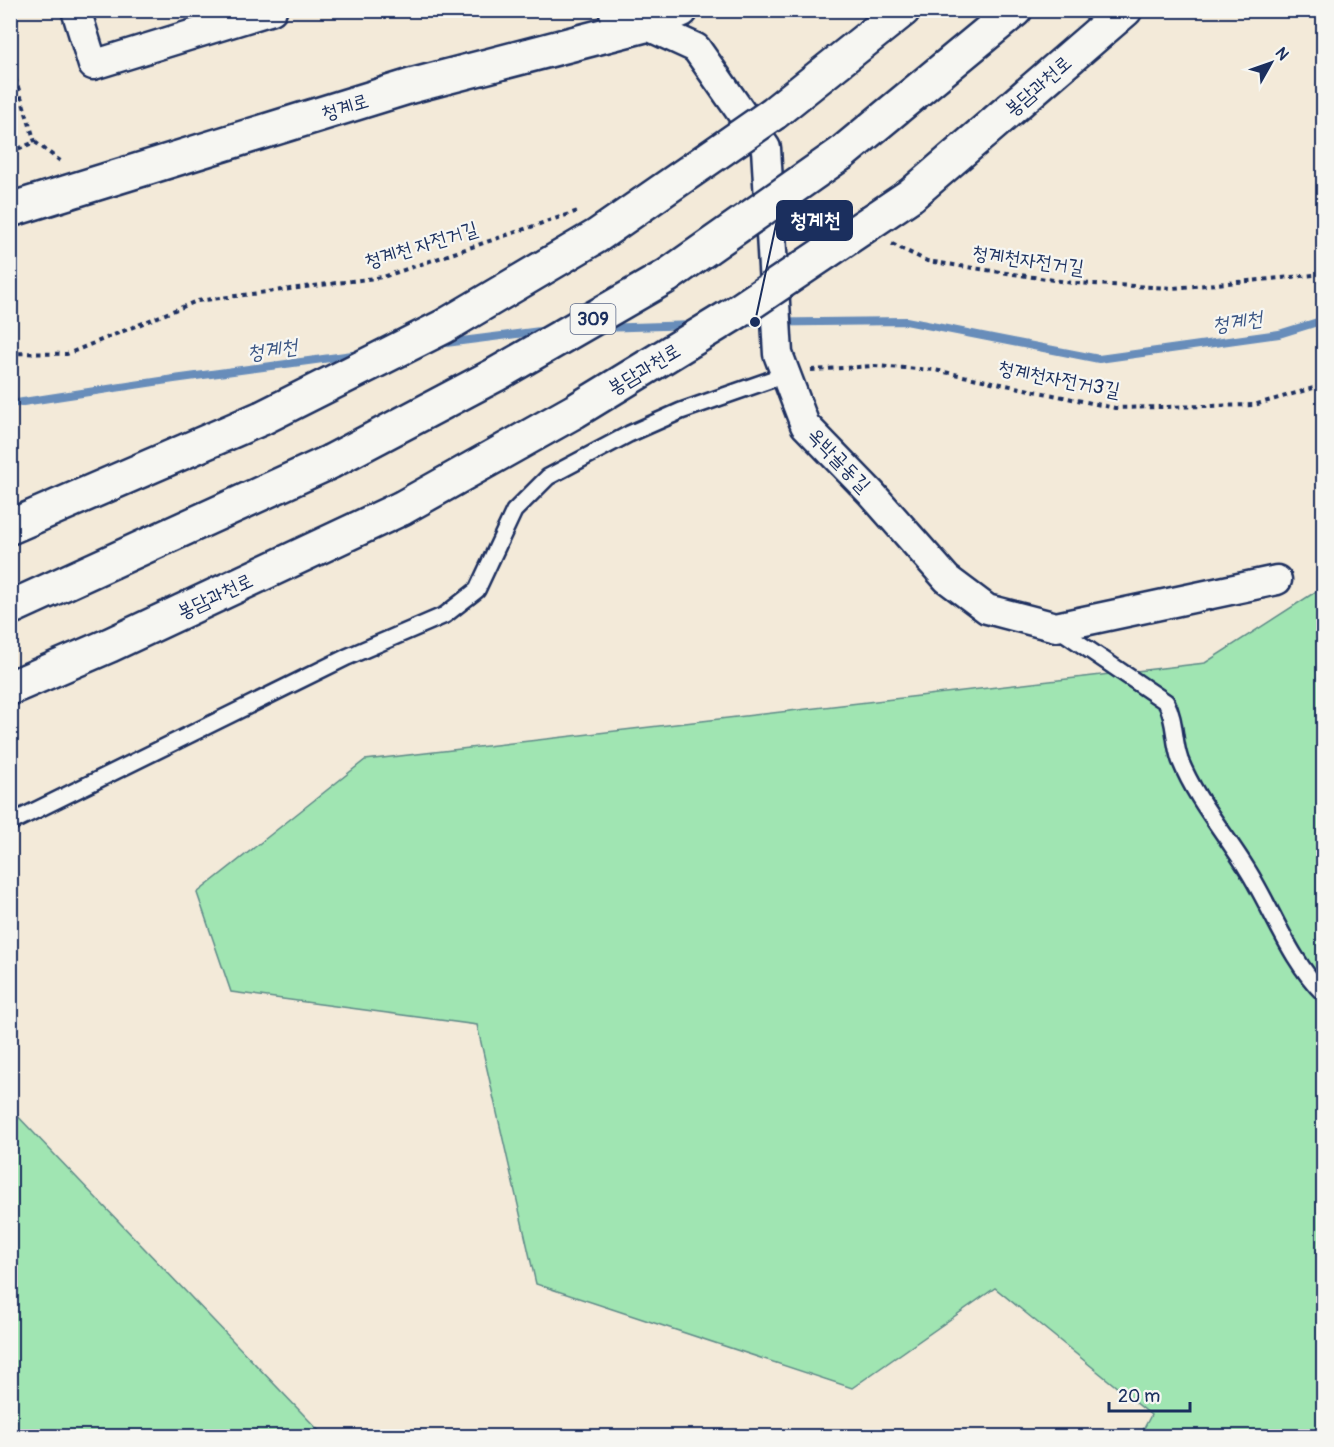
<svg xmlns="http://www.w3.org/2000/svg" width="1334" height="1447" viewBox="0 0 1334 1447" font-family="Pangolin,'Poor Story',sans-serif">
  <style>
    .green { fill: #a0e5b2; stroke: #5e8a88; stroke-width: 1.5 }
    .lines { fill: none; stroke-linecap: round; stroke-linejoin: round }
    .stream { stroke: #688dba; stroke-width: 8 }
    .lane-casing { stroke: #1b2f5e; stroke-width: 20 }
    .street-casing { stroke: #1b2f5e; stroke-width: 33 }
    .secondary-casing { stroke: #1b2f5e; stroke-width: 38 }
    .highway-casing { stroke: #1b2f5e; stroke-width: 38 }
    .path { stroke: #1b2f5e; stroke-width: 4; stroke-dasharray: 4.5 4.5; stroke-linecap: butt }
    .lane { stroke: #f6f6f2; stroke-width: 15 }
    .street { stroke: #f6f6f2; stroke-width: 28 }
    .secondary { stroke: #f6f6f2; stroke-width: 33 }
    .highway { stroke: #f6f6f2; stroke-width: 33 }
    .highway-bridge-casing { stroke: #1b2f5e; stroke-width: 38; stroke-linecap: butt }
    .highway-bridge { stroke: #f6f6f2; stroke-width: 33 }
    .labels { text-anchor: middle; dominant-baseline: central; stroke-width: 4.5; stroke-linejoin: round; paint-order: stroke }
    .shield { fill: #f6f6f2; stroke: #5d6b8a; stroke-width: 1.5 }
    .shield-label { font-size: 18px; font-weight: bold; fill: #1b2f5e }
    .street-label { font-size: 20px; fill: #1b2f5e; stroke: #f6f6f2 }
    .water-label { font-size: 21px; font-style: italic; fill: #3b5684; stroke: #f6f6f2 }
    .leader { fill: none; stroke: #1b2f5e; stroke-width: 2 }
    .callout-dot { fill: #1b2f5e; stroke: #f6f6f2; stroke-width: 2 }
    .callout { fill: #1b2f5e; stroke: #1b2f5e; stroke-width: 2 }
    .callout-label { font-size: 21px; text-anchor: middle; font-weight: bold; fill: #fff }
  </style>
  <rect width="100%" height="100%" fill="#f3ead9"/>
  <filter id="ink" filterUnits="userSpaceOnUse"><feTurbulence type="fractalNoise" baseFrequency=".0167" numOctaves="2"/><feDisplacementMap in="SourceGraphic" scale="12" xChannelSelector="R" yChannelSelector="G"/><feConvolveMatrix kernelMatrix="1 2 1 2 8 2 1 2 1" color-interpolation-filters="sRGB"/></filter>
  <g filter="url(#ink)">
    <path class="green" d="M1323 587V1436H1140L1151 1415 995 1288 852 1388 536 1284 477 1025 231 992 197 893 365 760 1205 663Z
      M10 1108 324 1436H11Z"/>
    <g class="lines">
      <path class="stream" d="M740 323 906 321 1099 359 1279 334 1324 320
        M600 328 695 325
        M438 344 548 330
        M10 404 174 379 360 354"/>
      <g class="lane-casing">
        <path id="lane" d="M1057 628 1166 702C1176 721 1173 740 1180 760 1196 800 1225 833 1247 869 1273 910 1289 959 1324 994
          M10 823 347 657 445 615 477 590 514 511 548 477 629 434 681 411 787 374"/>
      </g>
      <g class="street-casing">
        <path id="street" d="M76 10 93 65 272 10
          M613 10 696 48 766 148 778 354 805 425 871 493 947 579 987 609 1056 627 1277 580"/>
      </g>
      <g class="secondary-casing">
        <path id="secondary" d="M10 210 411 86 645 25 681 10"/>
      </g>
      <g class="highway-casing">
        <path id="highway" d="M774 113 903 10
          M842 153 1015 10
          M911 195 1125 10
          M10 527 262 418
          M10 608 330 462
          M10 688 110 645 402 508"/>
      </g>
      <path class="path" d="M10 61 35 142
        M10 152 35 142 63 163
        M820 202 831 214
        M892 244 927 261 1073 283 1173 288 1324 274
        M10 353 67 354 197 301 383 277 578 211
        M811 370 874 366 935 370 1115 408 1254 405 1324 385"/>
      <use href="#lane" class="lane"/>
      <use href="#street" class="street"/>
      <use href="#secondary" class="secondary"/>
      <use href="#highway" class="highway"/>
      <g class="highway-bridge-casing">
        <path id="highway-bridge" d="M262 418 443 327 597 236 774 113
          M330 462 495 375 667 276 842 153
          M402 508 575 411 737 312 911 195"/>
      </g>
      <use href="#highway-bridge" class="highway-bridge"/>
    </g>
  </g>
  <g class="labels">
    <rect class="shield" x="570.5" y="304" width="45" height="30" rx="4.5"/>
    <g class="shield-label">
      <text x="593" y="319">309</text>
    </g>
    <g class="street-label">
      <text transform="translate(1038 86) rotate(-41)">봉담과천로</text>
      <text transform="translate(345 107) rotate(-17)">청계로</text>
      <text transform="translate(421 245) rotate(-17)">청계천 자전거길</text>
      <text transform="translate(1028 260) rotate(8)">청계천자전거길</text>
      <text transform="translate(644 369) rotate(-31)">봉담과천로</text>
      <text transform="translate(1059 379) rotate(11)">청계천자전거3길</text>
      <text transform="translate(839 460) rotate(46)">옥박골동길</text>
      <text transform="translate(215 596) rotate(-25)">봉담과천로</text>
    </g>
    <g class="water-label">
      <text transform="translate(1237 322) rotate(-8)">청계천</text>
      <text transform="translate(272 350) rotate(-8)">청계천</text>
    </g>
  </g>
  <path class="leader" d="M755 322L777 220"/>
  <circle class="callout-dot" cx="755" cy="322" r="6"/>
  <rect class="callout" x="777" y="201" width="75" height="39" rx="6"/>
  <g class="callout-label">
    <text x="815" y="227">청계천</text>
  </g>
  <rect width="1334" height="1447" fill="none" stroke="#f6f6f2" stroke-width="36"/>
  <rect x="18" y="18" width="1298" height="1411" fill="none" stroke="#1b2f5e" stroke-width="2" filter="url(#ink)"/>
  <g transform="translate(1271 63) rotate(50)" stroke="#f6f6f2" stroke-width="4.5" paint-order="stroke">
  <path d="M0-4.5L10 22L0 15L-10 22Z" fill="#1b2f5e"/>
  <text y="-9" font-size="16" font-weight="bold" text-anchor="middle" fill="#1b2f5e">N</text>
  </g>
  <path d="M1109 1402v9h81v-9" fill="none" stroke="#1b2f5e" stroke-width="3"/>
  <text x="1118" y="1402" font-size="18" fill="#1b2f5e" stroke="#f6f6f2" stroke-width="4.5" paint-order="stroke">20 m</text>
</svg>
